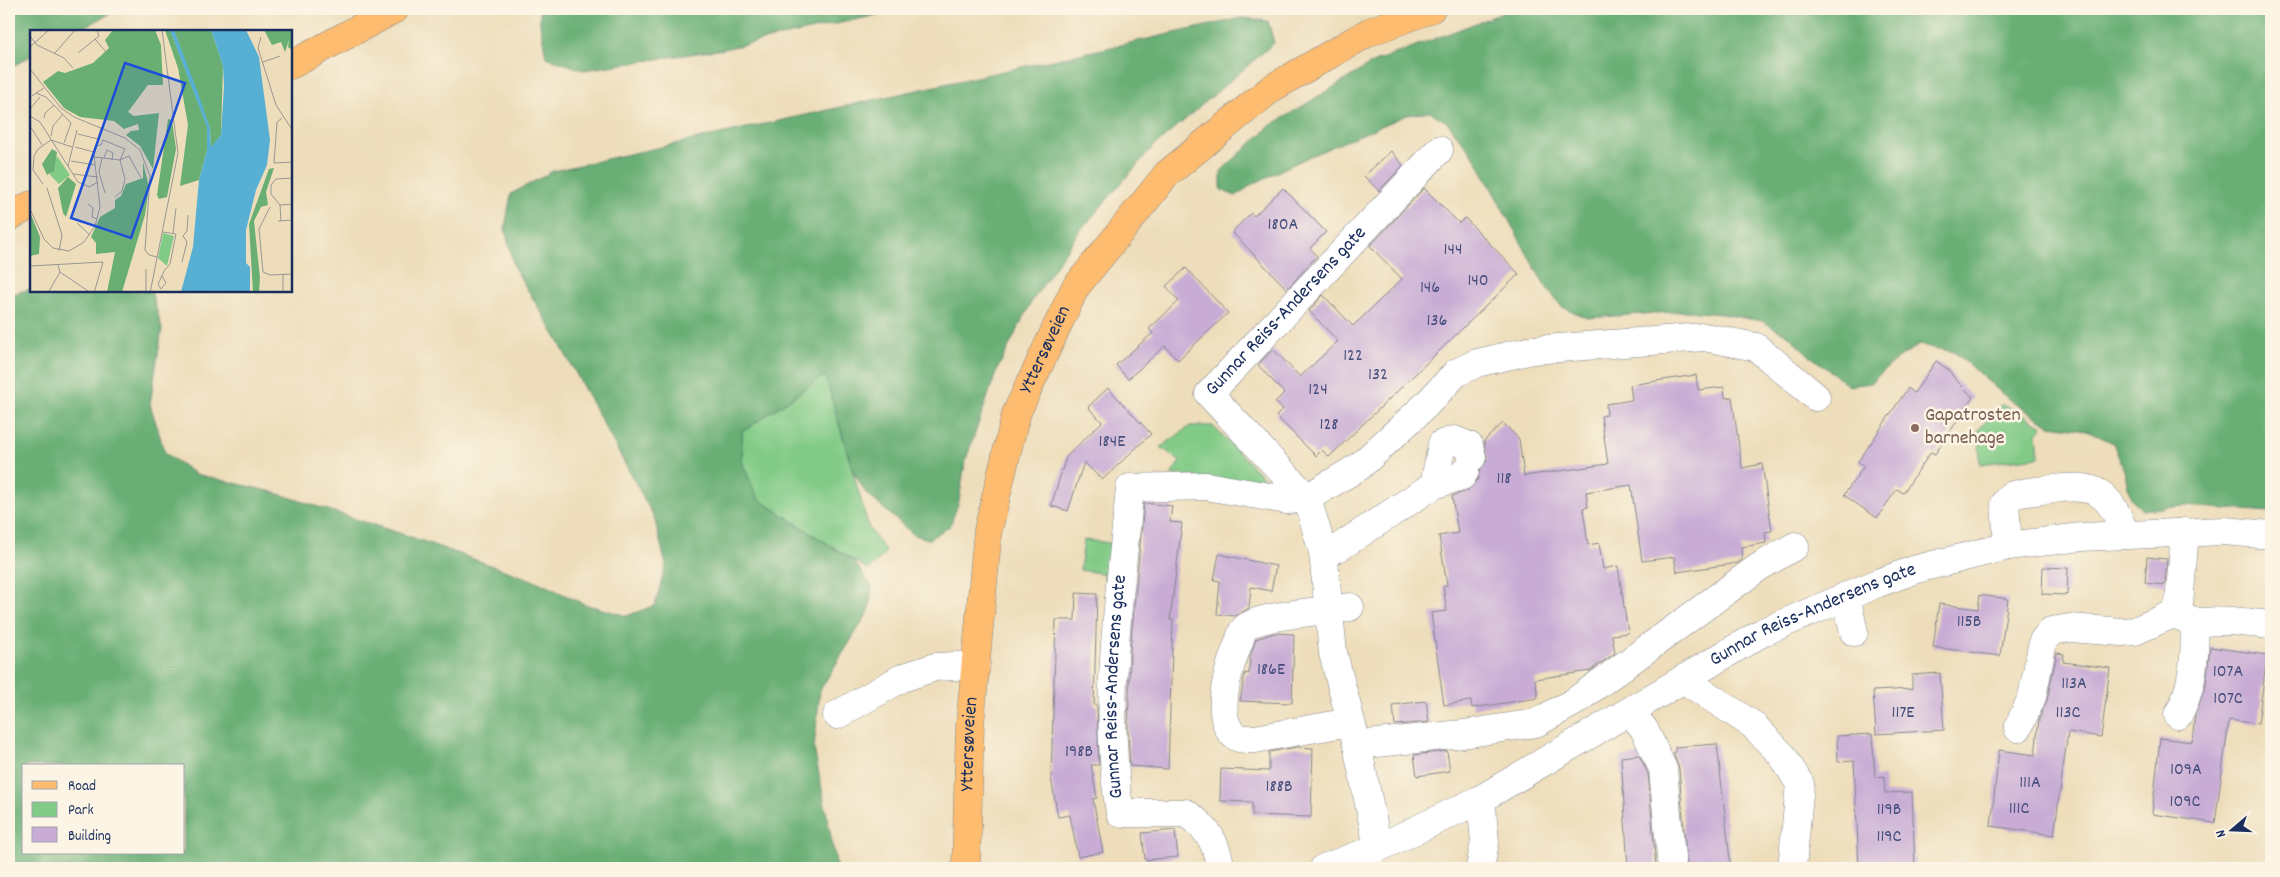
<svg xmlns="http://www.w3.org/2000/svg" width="2280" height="877" viewBox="0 0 2280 877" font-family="Dekko,sans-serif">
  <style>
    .green { fill: #82cb87; stroke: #4e7d72 }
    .forest { fill: #69af74; stroke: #426f69; fill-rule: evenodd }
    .building { fill: #c8acd5 }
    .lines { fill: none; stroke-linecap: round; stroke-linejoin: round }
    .minor-casing { stroke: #84868c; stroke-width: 29 }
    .major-casing { stroke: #84868c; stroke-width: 29 }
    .highway-casing { stroke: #84868c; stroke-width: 29 }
    .minor { stroke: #fff; stroke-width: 28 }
    .major { stroke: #fdbc6f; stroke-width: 28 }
    .highway { stroke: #fdbc6f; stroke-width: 28 }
    .education-dot { fill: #8d6e63; stroke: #fcf5e5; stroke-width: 2 }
    .labels { text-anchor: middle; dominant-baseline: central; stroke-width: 5; stroke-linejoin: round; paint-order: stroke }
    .number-label { font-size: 18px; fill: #464e7c }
    .street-label { font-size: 20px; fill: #1b2f5e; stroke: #fcf5e5 }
    .education-label { font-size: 20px; fill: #785e54; stroke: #fcf5e5; text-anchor: start }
    .inset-road { fill: none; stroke: #999795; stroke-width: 1 }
    .view { fill: #1d4ed8; fill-opacity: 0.15; stroke: #1d4ed8; stroke-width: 2.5 }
    .inset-edge { fill: none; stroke: #1b2f5e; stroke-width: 2.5 }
  </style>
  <rect width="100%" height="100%" fill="#fcf5e5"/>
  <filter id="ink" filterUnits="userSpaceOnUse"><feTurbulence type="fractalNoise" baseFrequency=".02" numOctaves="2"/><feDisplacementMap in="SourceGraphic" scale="10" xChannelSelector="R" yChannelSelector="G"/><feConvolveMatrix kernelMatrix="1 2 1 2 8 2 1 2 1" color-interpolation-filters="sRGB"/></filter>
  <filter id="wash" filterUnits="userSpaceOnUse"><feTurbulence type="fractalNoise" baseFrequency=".0096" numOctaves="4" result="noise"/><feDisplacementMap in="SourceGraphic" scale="20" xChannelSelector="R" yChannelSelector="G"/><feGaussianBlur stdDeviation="1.12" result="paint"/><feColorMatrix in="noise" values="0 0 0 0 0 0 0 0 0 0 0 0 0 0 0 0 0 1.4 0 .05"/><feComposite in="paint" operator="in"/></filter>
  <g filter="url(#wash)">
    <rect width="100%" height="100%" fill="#edddba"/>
    <path class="green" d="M825 375 869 528 886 552 869 570 758 499 742 462V432Z
      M2002 404 2043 426 2037 433 2039 457 1980 464 1979 429Z
      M1190 426H1213L1270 484 1171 475 1180 461 1161 447Z
      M1084 540 1111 543 1107 574 1080 570Z"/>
    <path class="forest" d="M9 9H119L77 31H31V56L9 68Z
      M540 9H904L724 49 583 70 546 57 540 24Z
      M1513 9H2271V512L2185 506 2142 510 2131 498 2124 470 2113 443 2087 430 2050 425 2012 402 1954 352 1919 345 1897 359 1870 383 1850 386 1809 355 1789 336 1762 321 1722 314 1685 311 1587 318 1561 306 1544 284 1473 155 1447 122 1430 112 1407 115 1308 157 1251 185 1236 196 1221 190V171L1270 126 1376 61Z
      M1242 18 1268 21 1274 43 1151 149 1078 233 1032 301 997 370 965 462 959 501 950 526 929 539 914 535 866 493 853 471 825 375 742 432V462L758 499 854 561 872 587 869 611 820 690 814 748 837 868H9V295L31 289V291H151L162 329 150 404 165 453 195 474 273 492 411 537 538 582 584 604 627 616 655 605 666 565 654 517 555 335 514 267 505 228 511 194 553 171ZM24 766H184V853H24Z"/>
    <g id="blocks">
      <path class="building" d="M1391 151 1403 165 1379 191 1364 176Z
        M1283 188 1326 232 1310 248 1317 256 1287 289 1232 232 1251 213 1254 216Z
        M1424 188 1459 223 1465 218 1519 274 1329 457 1322 450 1316 456 1276 416 1283 409 1275 402 1284 393 1258 365 1273 349 1300 377 1338 341 1309 311 1323 295 1353 326 1402 279 1370 246Z
        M1186 268 1228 313 1178 360 1165 346 1128 379 1116 365 1153 333 1149 329 1179 301 1166 286Z
        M1936 361 1949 370 1955 379 1973 397 1935 454 1931 452 1903 493 1897 489 1877 518 1844 495 1864 466 1858 462 1908 388 1914 393Z
        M1696 375 1698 390 1724 387 1725 398 1732 397 1742 468 1762 464 1772 531 1765 532 1766 543 1741 547 1742 560 1738 563 1677 572 1674 557 1642 561 1631 485 1586 492 1588 507 1583 508 1588 545 1599 543 1603 569 1618 566 1628 633 1612 635 1615 653 1590 671 1535 679 1538 698 1472 708 1471 701 1444 705 1431 613 1447 611 1443 586 1447 585 1439 536 1458 533 1452 496 1467 491 1478 479 1480 470 1487 460 1484 441 1503 423 1519 439 1524 476 1608 464 1601 416 1607 415 1606 404 1632 400 1630 385Z
        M1108 388 1151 434 1102 480 1084 462 1068 511 1051 506 1066 457 1102 422 1088 407Z
        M1144 503 1172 506 1170 522 1182 523 1170 620H1173L1168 769 1130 766 1128 731 1130 651Z
        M1219 554 1276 566 1271 591 1251 587 1249 608 1235 616 1217 614 1220 581 1214 580Z
        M2147 557 2167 559 2165 585 2145 583Z
        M2043 567 2068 568 2067 595 2042 594Z
        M1076 593 1097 594 1094 705 1097 706 1099 765H1091L1097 798 1093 799 1103 852 1078 857 1070 815 1058 817 1051 778 1056 620H1075Z
        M1980 595 2008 599 2000 656 1933 647 1939 604 1978 609Z
        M1274 633 1294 634 1292 703 1240 701 1245 673 1249 674 1250 657 1256 639Z
        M2210 647 2267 655 2258 724 2229 720 2215 823 2152 814 2160 738 2192 742 2195 715 2206 684Z
        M2057 653 2064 654 2063 662 2110 668 2101 737 2068 732 2054 835 1991 826 1999 750 2035 755 2039 719 2047 700Z
        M1940 673 1944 730 1876 734 1873 691 1912 689V675Z
        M1426 701 1429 722 1395 725 1393 705Z
        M1872 734 1875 777 1884 776 1885 793 1912 792 1915 868H1859L1854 761 1838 762 1837 736Z
        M1717 744 1731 868H1687L1679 768 1673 753H1675V747Z
        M1297 747 1313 748 1311 817 1252 815V802L1220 801 1221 769 1269 771V752Z
        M1447 751 1450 771 1417 776 1414 755Z
        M1639 755 1648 773 1656 868H1628L1621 757Z
        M1175 830 1178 857 1145 860 1142 833Z"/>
    </g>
  </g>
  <g filter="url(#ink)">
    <use href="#blocks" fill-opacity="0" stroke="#84868c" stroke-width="1"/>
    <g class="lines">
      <g class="minor-casing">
        <g id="minor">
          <path d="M1434 485 1442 444 1454 440 1469 446 1472 457"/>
          <path d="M2008 546 2005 503 2010 496C2024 491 2038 491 2053 489 2097 483 2110 493 2125 534"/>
          <path d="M1323 552 1338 548 1434 485 1462 476 1465 471"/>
          <path d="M1846 596 1854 632"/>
          <path d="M1350 607C1329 611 1257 615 1245 628 1242 631 1240 638 1239 642 1230 664 1215 709 1230 731 1236 740 1245 739 1255 739L1350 722"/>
          <path d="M2173 614 2194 622 2231 621 2271 625"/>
          <path d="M1683 679 1753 725 1782 755 1800 784 1792 868"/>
          <path d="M1630 711 1644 729 1663 769 1672 868"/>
          <path d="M837 715 902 678 935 667 976 665"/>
          <path d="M2178 715C2194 687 2196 653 2194 622"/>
          <path d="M2018 728 2032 697 2043 641 2051 631 2070 628 2122 632 2135 631 2173 614 2179 605 2185 532"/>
          <path d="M1357 745 1463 734 1536 723 1574 702 1759 567 1795 546"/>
          <path id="s1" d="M1378 848 1357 745 1333 653 1323 552 1307 498 1209 394 1439 150"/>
          <path id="s2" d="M1221 868C1215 840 1209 830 1186 813H1120C1102 705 1120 595 1130 488L1206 486 1287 500 1307 498 1360 466 1426 405 1456 373 1477 363 1532 350 1704 337 1756 347 1816 397"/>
          <path id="s3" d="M1324 868 1378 848 1481 799 1763 632 1878 583 1917 569 2008 546 2081 537 2224 531 2271 535"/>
          <path d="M1480 868 1485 842 1481 799"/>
        </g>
      </g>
      <g class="major-casing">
        <g id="major">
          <path id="s4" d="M966 868 970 725 988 530 1016 414 1075 288 1167 174 1272 88 1369 32 1431 9"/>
        </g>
      </g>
      <g class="highway-casing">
        <path id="highway" d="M291 65 395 9
          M9 217 31 205"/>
      </g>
      <use href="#minor" class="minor"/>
      <use href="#major" class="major"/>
      <use href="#highway" class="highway"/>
    </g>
  </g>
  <circle class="education-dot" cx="1915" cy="428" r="5"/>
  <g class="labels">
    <g class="number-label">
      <text x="1283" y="225">180A</text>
      <text x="1453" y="250">144</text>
      <text x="1478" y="281">140</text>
      <text x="1430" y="288">146</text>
      <text x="1437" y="321">136</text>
      <text x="1353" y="356">122</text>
      <text x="1378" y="375">132</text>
      <text x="1318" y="390">124</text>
      <text x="1329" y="425">128</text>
      <text x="1112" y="442">184E</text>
      <text x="1504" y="479">118</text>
      <text x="1969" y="622">115B</text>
      <text x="1271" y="670">186E</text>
      <text x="2228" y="672">107A</text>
      <text x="2074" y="684">113A</text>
      <text x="2228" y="699">107C</text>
      <text x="1903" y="713">117E</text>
      <text x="2068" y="713">113C</text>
      <text x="1079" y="752">198B</text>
      <text x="2186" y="770">109A</text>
      <text x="2030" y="783">111A</text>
      <text x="1279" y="787">188B</text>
      <text x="2185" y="802">109C</text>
      <text x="2019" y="809">111C</text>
      <text x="1889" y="810">119B</text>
      <text x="1889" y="837">119C</text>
    </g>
    <g class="street-label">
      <text stroke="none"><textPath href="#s1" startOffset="614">Gunnar Reiss-Andersens gate</textPath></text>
      <text stroke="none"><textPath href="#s4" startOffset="529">Yttersøveien</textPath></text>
      <text stroke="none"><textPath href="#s3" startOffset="552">Gunnar Reiss-Andersens gate</textPath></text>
      <text stroke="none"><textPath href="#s2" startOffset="260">Gunnar Reiss-Andersens gate</textPath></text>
      <text stroke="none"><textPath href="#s4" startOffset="124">Yttersøveien</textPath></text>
    </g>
    <g class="education-label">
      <text x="1925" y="416">Gapatrosten<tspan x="1925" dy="23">barnehage</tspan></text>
    </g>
  </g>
  <g transform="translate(30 30)">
    <rect width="262" height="262" fill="#edddba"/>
    <path d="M27 126 40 145 29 154 20 145ZM133 203 144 206 137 236 128 228Z" fill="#82cb87"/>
    <path d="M83 0H125L131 15 133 55H118L98 82 104 86 129 83 123 139 110 116 96 105 101 101 109 100 108 94 94 99 84 91 50 87 34 78 13 52 28 41 35 43 63 33 79 18 75 10ZM135 0H140L177 96V120L169 150 150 156 158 95 148 38ZM144 0H181L193 36 191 105 181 118 180 98ZM234 0H262V20L258 17 259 10 255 22 251 12 242 15ZM138 89 142 90 146 119 137 167 129 169 127 165ZM22 119 27 122 26 129 24 141 17 145 12 134ZM113 132 119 157 115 185 92 262H77L85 222 66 224V213L61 207 70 187 85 178V170L91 166 96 154 113 148ZM244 138 236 162 238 175 231 177 224 191 230 248 229 262H223L219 194 239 139ZM38 147 46 154 36 187 33 183 28 158ZM0 182 10 207 9 224 0 226Z" fill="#69af74"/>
    <path d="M140 0H144L168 63 180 98 181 117 191 105 194 56 193 36 181 0H216L229 27 240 110 237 135 226 160 216 200V233L220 237V262H151L163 217 169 150 177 120V97Z" fill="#57afd4"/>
    <path class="inset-road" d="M0 6 7 15 34 28 43 38M231 7 228 18 246 75 263 101M65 9 76 22M0 17 19 0M25 23 45 0M48 23 69 6 67 0M233 32 250 26M0 39 31 78 44 87 95 108 110 120 120 146 115 220 119 225 127 227M6 63 16 67 41 93 34 113M0 67 14 58M0 79 10 67M0 86 10 92 48 152 59 157 68 152M14 88 15 83 24 75M252 88 247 92 244 133 263 132M0 96 12 115M48 104 68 109M21 106 23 96 33 84M66 116 71 115 73 110 95 119 90 130 95 149 92 161 85 167M45 117 64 122M64 127 90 130 99 126 111 148M72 128 69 142 75 163M74 128 77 120 83 123 82 130M41 131 65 135M38 136 47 100M43 144 68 147M13 154 3 140 4 126 8 119 21 110 42 117M17 158 32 205 29 221M58 174 63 178 62 187 67 189M250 175 241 164V155L246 149 263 148M240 177 229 199 233 242 240 245 263 244M0 179 14 209 23 218 39 221 54 212 65 196 70 177 64 125 71 98M248 191 263 190M251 191 250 175 263 174M47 193 60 205M143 203 146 178M153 206 157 201 158 185M152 232 157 212 153 206M28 235 30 242 61 263M0 236 73 232 64 263M253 245V263M132 246 136 253 131 259 128 254 130 250 134 241 140 234 146 204 133 202M18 263 30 242M116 263V239M120 263 148 123 132 0"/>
    <path class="view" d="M95 33 155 53 101 208 41 188Z"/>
    <rect width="262" height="262" class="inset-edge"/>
  </g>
  <rect width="2280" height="877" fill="none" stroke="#fcf5e5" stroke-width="30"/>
  <rect x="22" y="764" width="162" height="90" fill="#fcf5e5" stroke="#a2a6af"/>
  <rect x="32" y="781" width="25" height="8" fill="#fdbc6f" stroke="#a2a6af"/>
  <text x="68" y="790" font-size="15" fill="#1b2f5e">Road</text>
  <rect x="32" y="802" width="25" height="15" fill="#82cb87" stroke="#a2a6af"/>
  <text x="68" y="814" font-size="15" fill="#1b2f5e">Park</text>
  <rect x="32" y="827" width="25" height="15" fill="#c8acd5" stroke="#a2a6af"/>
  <text x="68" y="840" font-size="15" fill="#1b2f5e">Building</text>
  <g transform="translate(2232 830) rotate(251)" stroke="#fcf5e5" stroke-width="4" paint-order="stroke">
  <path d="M0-4L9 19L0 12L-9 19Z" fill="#1b2f5e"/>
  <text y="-8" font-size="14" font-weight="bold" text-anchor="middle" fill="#1b2f5e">N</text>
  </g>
</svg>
